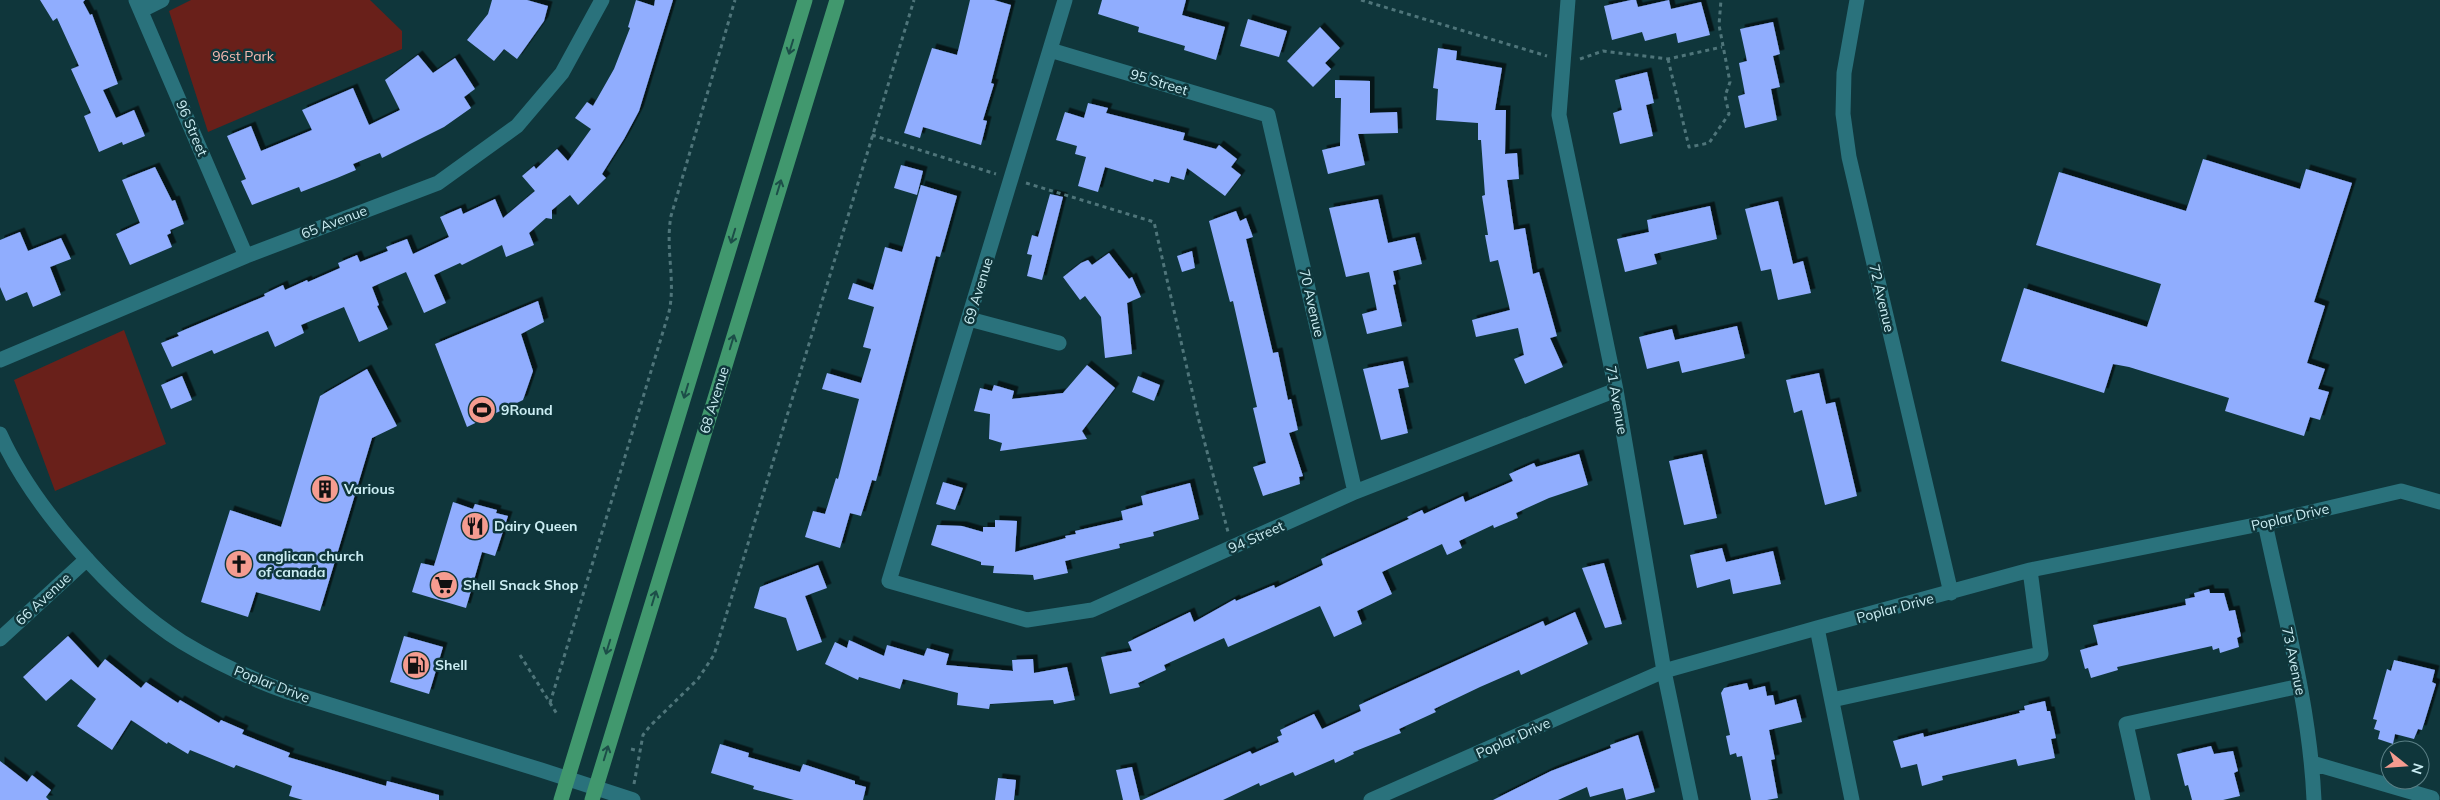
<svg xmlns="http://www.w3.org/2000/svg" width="2440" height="800" viewBox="0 0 2440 800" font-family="Mulish,sans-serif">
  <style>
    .green { fill: #69201a }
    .building { fill: #90adfe; filter: url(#shadow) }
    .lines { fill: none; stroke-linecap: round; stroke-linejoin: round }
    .path { stroke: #4f757a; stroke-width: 3; stroke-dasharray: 4 4; stroke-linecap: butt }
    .minor { stroke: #2a727c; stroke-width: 15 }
    .major { stroke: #41986e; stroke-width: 15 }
    .oneway { stroke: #1c4e48 }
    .labels { text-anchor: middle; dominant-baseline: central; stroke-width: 5; stroke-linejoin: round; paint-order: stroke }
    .park-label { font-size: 14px; fill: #f6b9b0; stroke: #0f363b }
    .street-label { font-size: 14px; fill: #cbedf3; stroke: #0f363b }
    .poi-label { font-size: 14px; font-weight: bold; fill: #cbedf3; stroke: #0f363b; text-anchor: start }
  </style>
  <defs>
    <filter id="shadow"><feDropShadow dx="4.5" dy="-4.5" stdDeviation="0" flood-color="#0009"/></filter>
  </defs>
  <rect width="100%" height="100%" fill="#0f363b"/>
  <path class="green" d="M191 0H370L402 31V49L208 132 169 11Z
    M124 330 166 444 55 491 14 380Z"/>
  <path class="building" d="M40 0H85L83 2 90 15 92 14 118 84 103 90 116 118 134 110 145 136 123 145 122 142 99 152 84 116 91 113 71 69 79 66 57 18 53 21Z
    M492 0H527L548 6 544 21 517 59 504 49 494 61 467 40 488 14Z
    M636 0 654 6 655 0H673L639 111 624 139 602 174 606 178 578 205 570 195 552 210V219L546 218 529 233 534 245 506 257 502 245 462 265 460 263 434 275 446 303 424 313 406 272 372 287 379 305 377 306 388 329 359 342 344 307 301 325 304 333 275 347 268 331 214 354 212 350 172 367 161 343 179 336 177 333 265 296 264 294 283 285 285 290 307 280 308 282 340 268 338 263 357 255 360 262 388 251 386 247 407 239 413 254 449 237 440 217 461 208 463 214 495 199 503 218 535 191 522 176 534 166 536 169 557 149 568 161 591 129 575 118 587 102 593 106 614 69 630 28 628 27Z
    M970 0H994L1011 5 991 83 994 84 983 120 987 121 981 145 923 127 920 138 904 133 932 48 957 55Z
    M1102 0H1186L1182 15 1225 27 1216 60 1184 50 1185 46 1138 32 1139 27 1098 14Z
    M1631 0H1636L1638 7 1669 0 1671 9 1701 2 1710 35 1678 43 1676 33 1645 41 1642 32 1612 40 1604 6Z
    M1248 19 1287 31 1279 57 1240 46Z
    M1773 22 1780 54 1773 56 1780 87 1771 89 1777 120 1745 128 1738 96 1745 94 1739 63 1747 61 1740 29Z
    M1320 27 1340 48 1325 63 1331 69 1313 87 1287 61Z
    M1438 48 1457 51 1456 60 1502 68 1495 110H1506L1505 154 1517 153 1519 179 1507 180 1514 230 1525 228 1533 274 1539 272 1557 336 1550 338 1563 367 1525 384 1514 359 1524 355 1518 328 1476 337 1472 320 1510 310 1498 260 1490 262 1485 235H1488L1482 196 1485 195 1481 140H1478V123L1436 120 1438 89 1433 88Z
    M418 55 433 73 455 58 475 89 464 97 471 108 444 127 382 158 380 153 353 164 356 170 337 178 301 192 299 187 252 205 241 181 246 179 227 136 251 126 261 151 312 130 302 110 353 88 369 125 400 110 385 80Z
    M1647 72 1654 103 1646 105 1653 136 1620 144 1613 113 1622 110 1615 80Z
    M1335 80 1370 81V113L1397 112 1398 133 1358 134 1365 165 1328 174 1322 150 1340 146 1341 98H1335Z
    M1088 103 1108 108 1106 113 1185 133 1183 140 1216 149 1219 145 1237 159 1231 167 1241 175 1225 196 1187 168 1184 180 1171 176 1169 183 1154 179 1153 182 1105 167 1098 192 1078 186 1086 157 1075 154 1077 146 1056 140 1065 112 1084 118Z
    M2203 159 2300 189 2306 169 2352 183 2314 302 2325 306 2307 363 2325 369 2318 389 2329 392 2320 420 2310 417 2304 436 2225 411 2229 398 2129 367 2113 364 2104 393 2001 361 2024 288 2147 327 2161 284 2036 245 2059 172 2186 211Z
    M901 165 923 171 917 195 894 188Z
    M155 167 172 201 175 200 184 224 170 230 171 233 167 235 172 247 130 265 116 234 140 223 122 180Z
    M921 185 957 196 940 257 936 256 876 481 872 480 861 516 850 513 840 548 805 537 813 511 825 514 836 478 838 479 859 399 822 389 827 373 861 383 871 349 863 347 874 307 848 299 853 283 873 290 885 247 902 252Z
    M1050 194 1063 197 1042 280 1027 276 1032 255 1027 254 1032 235 1038 237Z
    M1378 199 1388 243 1415 237 1422 264 1393 271 1396 284 1393 285 1402 326 1367 334 1362 314 1377 310 1369 272 1346 277 1329 208Z
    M1778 201 1793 264 1803 261 1811 293 1778 300 1771 269 1761 271 1745 209Z
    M1710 206 1717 239 1654 254 1657 264 1625 272 1617 239 1649 232 1647 220Z
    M1236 211 1240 221 1246 218 1253 237 1246 239 1273 353 1278 352 1288 400 1291 399 1298 430 1289 433 1303 476 1299 477 1300 484 1263 496 1253 467 1266 463 1253 408 1257 407 1233 301 1230 302 1209 221Z
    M20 232 28 251 61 238 71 259 50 267 61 295 33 307 27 292 6 301 0 287V240Z
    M1192 251 1195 268 1182 272 1177 256Z
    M1109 253 1129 279 1132 277 1141 297 1127 303 1132 354 1105 358 1101 317 1085 296 1080 300 1063 277 1081 263 1088 260 1092 265Z
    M538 301 544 322 521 334 533 371 523 400 467 427 435 344Z
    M1737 326 1745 358 1682 373 1679 361 1647 369 1639 337 1672 329 1675 340Z
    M1403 361 1409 387 1398 389 1408 433 1381 440 1363 369Z
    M1087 365 1115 388 1082 431 1087 439 1000 451 1002 443 989 439 990 414 974 411 980 388 992 391 994 385 1014 391 1012 399 1063 393Z
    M367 369 397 426 372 438 320 611 256 592 248 617 201 602 230 510 281 527 320 396Z
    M1819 373 1826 404 1835 402 1857 496 1825 505 1802 410 1794 413 1786 380Z
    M182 376 192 400 171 409 161 385Z
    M1138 376 1160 385 1154 401 1132 392Z
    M1579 454 1588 485 1549 498 1516 513 1518 518 1494 528 1493 525 1459 541 1462 548 1447 555 1442 544 1382 572 1392 594 1357 611 1362 624 1334 637 1320 606 1228 647 1224 638 1164 665 1166 670 1138 683 1140 687 1110 694 1101 657 1132 651 1128 642 1190 612 1194 622 1235 599 1236 601 1274 585 1275 588 1323 565 1321 559 1409 519 1407 517 1422 510 1424 514 1463 496 1465 502 1513 481 1509 474 1534 463 1536 467Z
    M1702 454 1717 518 1684 525 1669 461Z
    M943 482 963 488 955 510 936 504Z
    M1190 483 1199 519 1153 532 1154 536 1119 544 1120 548 1065 561 1068 573 1034 580 1033 575 993 573 994 566 981 565V562L931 545 937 525 962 526 983 532V527H995V520L1017 521 1015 552 1066 538 1065 536 1076 534 1075 531 1123 520 1121 511 1143 505 1141 496Z
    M453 502 473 509 475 504 497 510 496 513 508 516 495 556 482 552 466 608 412 592 421 563 434 566Z
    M1722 548 1726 562 1773 551 1781 584 1733 594 1730 579 1697 588 1690 555Z
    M1604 563 1622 624 1605 628 1582 568Z
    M818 565 827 588 805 596 822 642 797 651 786 618 754 608 760 587Z
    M2209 589 2210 593H2224L2229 611 2235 610 2241 636 2237 638 2239 647 2220 653 2219 648 2213 650 2212 646 2117 667 2118 670 2091 678 2088 668 2085 669 2080 650 2098 645 2093 625 2186 605 2185 599 2195 597 2194 593Z
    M1575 612 1588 644 1521 675 1519 670 1480 687 1434 709 1436 712 1399 729 1401 733 1353 752 1354 754 1335 763 1334 759 1295 776 1293 772 1260 786 1259 783 1223 800H1142L1250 751 1252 754 1279 742 1277 737 1282 735 1280 730 1314 714 1322 729 1361 711 1359 705 1396 688 1543 621 1545 626Z
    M68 636 98 668 105 659 141 688 146 682 178 703 180 700 219 723 221 720 244 730 242 734 290 753 288 757 386 786 387 781 439 795V800H303L289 796 292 786 236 765 234 768 190 750 188 754 168 742 167 744 131 720 112 750 77 726 96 699 71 679 46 701 23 677Z
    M404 636 443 647 429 694 390 682Z
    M849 640 884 656 887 645 924 656 927 648 949 654 946 665 1013 671 1012 660 1033 659 1034 673 1067 667 1075 700 1054 704 1053 700 990 704 989 709 957 705 958 693 903 679 900 689 859 677 858 680 825 664 835 642 847 648Z
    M2394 660 2435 670 2432 682 2436 684 2422 730 2418 729 2414 739 2395 734 2393 744 2378 739 2380 731 2374 729 2377 720 2373 719 2387 669 2391 671Z
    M1747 683 1749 690 1765 686 1767 696 1773 695 1775 705 1796 699 1802 722 1769 730 1775 759 1771 760 1778 798 1767 800H1751L1742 756 1737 757 1736 753 1730 755 1726 736 1730 735 1721 693 1724 688Z
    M2045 701 2047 711H2050L2056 738 2051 739 2055 758 2018 766 2016 759 1942 776 1943 780 1922 786 1917 764 1901 768 1893 741 1923 733 1924 737 2020 713 2019 711 2025 710 2024 706Z
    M1638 735 1655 792 1626 800 1623 788 1590 797 1587 787 1558 800H1493L1551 771 1611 748 1610 745Z
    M720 744 749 753 748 757 800 772 803 764 855 781V784L866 787 863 800H794L753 789 754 786 711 773Z
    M2211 746 2214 754 2233 751 2238 771 2234 773 2240 796 2223 800H2192L2188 785 2185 786 2177 754Z
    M0 761 27 782 32 775 51 790 46 797 49 800H0Z
    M1132 767 1140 800H1123L1116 770Z
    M998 778 1016 780 1014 800H995Z"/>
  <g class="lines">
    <path class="path" d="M1361 0 1547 56
      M1580 59 1603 51 1668 59 1722 47
      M1668 59 1689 147 1709 143 1729 114 1725 96 1730 82 1719 25 1721 0
      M872 135 996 174
      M1026 183 1154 222 1198 417 1228 532
      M520 655 557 714
      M550 703 669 312C676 280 665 249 671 216L735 0
      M631 749 639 751
      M634 784 643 735 650 726 698 679 714 655 914 0"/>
    <path class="minor" d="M136 0 246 256
      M1065 0 889 581 1027 620 1092 610 1355 492 1616 390
      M1568 0 1559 115 1616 390 1664 671 1691 800
      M1857 0 1844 73 1843 114 1849 157 1951 593
      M142 10 162 0
      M1050 50 1268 115 1355 492
      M969 319 1059 343
      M0 360 246 256 438 183 517 126 562 73 602 0
      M0 434C33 507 114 599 182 642 215 662 249 678 285 691L541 770 633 800
      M2265 523C2284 614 2310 707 2314 800
      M1817 628 1852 800
      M0 639 87 559
      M1832 700 2041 654 2030 570
      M2312 763 2432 798 2431 800
      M1371 800 1664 671 1817 628 2030 570 2265 523 2401 491 2440 502
      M2143 800 2126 724 2300 686"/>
    <path class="major" d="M561 800 805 0
      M592 800 837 0"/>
  </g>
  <defs><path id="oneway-shaft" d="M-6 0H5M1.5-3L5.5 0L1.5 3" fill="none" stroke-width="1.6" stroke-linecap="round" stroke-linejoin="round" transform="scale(1.25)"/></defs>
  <g class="oneway">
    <use href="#oneway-shaft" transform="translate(791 47) rotate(107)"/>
    <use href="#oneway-shaft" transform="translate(779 187) rotate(-73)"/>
    <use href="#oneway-shaft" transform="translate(733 236) rotate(107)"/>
    <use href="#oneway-shaft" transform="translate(732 342) rotate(-73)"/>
    <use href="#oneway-shaft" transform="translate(686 391) rotate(107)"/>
    <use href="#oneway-shaft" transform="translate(654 598) rotate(-73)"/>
    <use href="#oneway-shaft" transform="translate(608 647) rotate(107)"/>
    <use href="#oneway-shaft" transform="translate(606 753) rotate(-73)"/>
  </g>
  <defs>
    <g id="stadium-disc" transform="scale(1.4375)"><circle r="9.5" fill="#f59c90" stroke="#0f363b"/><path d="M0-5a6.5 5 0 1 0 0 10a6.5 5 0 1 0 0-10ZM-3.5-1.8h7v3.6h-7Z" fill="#111"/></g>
    <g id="building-disc" transform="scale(1.4375)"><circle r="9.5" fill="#f59c90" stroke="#0f363b"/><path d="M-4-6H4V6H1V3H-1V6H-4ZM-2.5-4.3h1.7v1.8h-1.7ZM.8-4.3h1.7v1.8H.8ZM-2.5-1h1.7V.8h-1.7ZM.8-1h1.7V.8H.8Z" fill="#111"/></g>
    <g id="restaurant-disc" transform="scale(1.4375)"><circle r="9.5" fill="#f59c90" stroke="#0f363b"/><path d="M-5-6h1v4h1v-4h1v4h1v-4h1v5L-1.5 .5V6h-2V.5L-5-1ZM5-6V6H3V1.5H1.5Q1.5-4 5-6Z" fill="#111"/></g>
    <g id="church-disc" transform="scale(1.4375)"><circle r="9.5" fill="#f59c90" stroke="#0f363b"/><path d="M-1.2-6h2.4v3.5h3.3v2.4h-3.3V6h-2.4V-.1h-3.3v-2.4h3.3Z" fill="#111"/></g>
    <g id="supermarket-disc" transform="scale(1.4375)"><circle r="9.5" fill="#f59c90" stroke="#0f363b"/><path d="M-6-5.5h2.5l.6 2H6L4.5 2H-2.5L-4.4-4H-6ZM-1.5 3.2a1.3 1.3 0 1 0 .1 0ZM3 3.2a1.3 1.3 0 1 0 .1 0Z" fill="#111"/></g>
    <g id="fuel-disc" transform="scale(1.4375)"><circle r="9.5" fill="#f59c90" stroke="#0f363b"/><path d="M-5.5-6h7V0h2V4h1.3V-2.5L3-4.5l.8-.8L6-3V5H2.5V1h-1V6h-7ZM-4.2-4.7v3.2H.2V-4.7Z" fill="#111"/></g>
  </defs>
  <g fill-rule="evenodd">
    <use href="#stadium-disc" x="482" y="410"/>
    <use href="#building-disc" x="325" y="489"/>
    <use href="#restaurant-disc" x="475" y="526"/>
    <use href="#church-disc" x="239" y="564"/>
    <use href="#supermarket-disc" x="444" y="585"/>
    <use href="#fuel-disc" x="416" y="665"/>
  </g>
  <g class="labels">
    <g class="park-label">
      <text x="243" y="56">96st Park</text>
    </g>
    <g class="street-label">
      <text transform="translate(1159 82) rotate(17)">95 Street</text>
      <text transform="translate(192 128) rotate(67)">96 Street</text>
      <text transform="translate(334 222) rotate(-21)">65 Avenue</text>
      <text transform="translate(978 291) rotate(-73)">69 Avenue</text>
      <text transform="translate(1882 298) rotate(77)">72 Avenue</text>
      <text transform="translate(1312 303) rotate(77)">70 Avenue</text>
      <text transform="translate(714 400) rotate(-73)">68 Avenue</text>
      <text transform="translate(1617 400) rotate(80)">71 Avenue</text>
      <text transform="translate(2290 517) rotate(-13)">Poplar Drive</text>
      <text transform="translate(1256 537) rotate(-24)">94 Street</text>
      <text transform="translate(43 599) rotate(-43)">66 Avenue</text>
      <text transform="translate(1895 608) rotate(-15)">Poplar Drive</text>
      <text transform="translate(2294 661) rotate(78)">73 Avenue</text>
      <text transform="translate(272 684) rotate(21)">Poplar Drive</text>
      <text transform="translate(1513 738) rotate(-24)">Poplar Drive</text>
    </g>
    <g class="poi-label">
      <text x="501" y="410">9Round</text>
      <text x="344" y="489">Various</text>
      <text x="494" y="526">Dairy Queen</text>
      <text x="258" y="556">anglican church<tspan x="258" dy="16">of canada</tspan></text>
      <text x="463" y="585">Shell Snack Shop</text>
      <text x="435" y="665">Shell</text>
    </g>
  </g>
  <g transform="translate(2405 765) rotate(107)"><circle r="24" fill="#0f363b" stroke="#5a7f85"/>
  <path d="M0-4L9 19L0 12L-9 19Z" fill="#f59c90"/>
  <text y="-8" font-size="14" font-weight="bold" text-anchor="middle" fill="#cbedf3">N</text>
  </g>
</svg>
